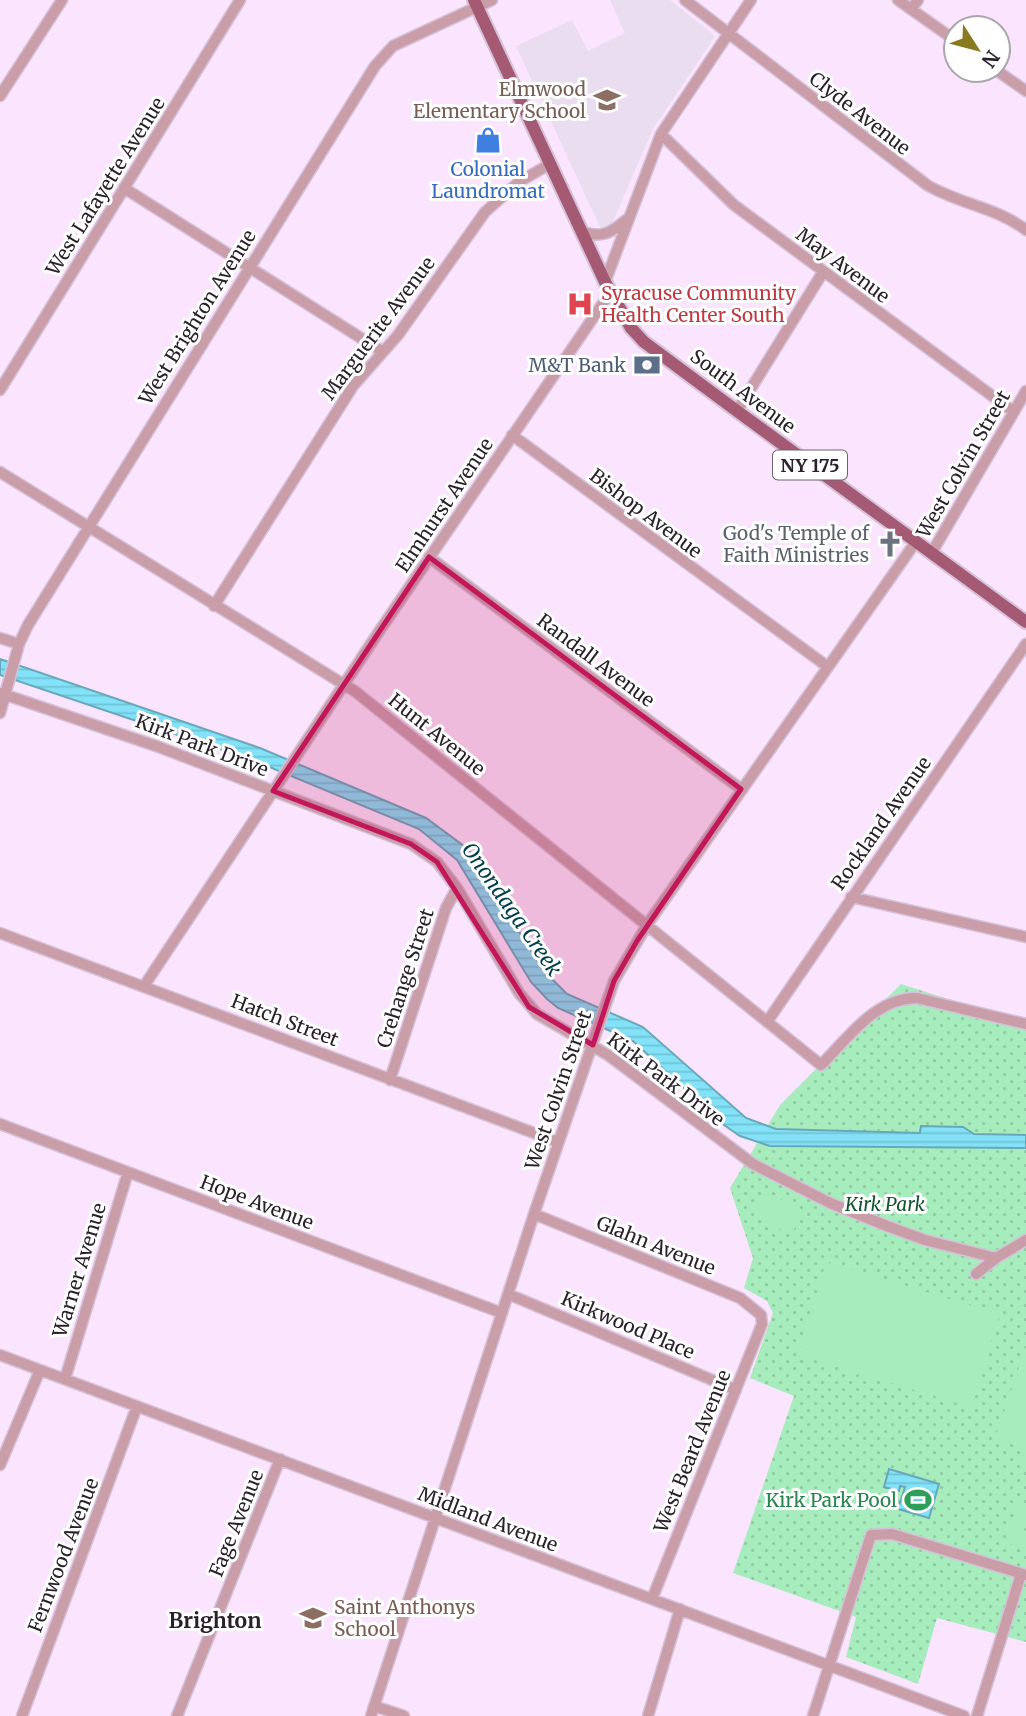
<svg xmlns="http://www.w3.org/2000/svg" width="1026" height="1716" viewBox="0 0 1026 1716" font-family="Merriweather,serif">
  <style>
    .education { fill: #eaddf0 }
    .green { fill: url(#green-dots) }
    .pitch { fill: #a6ecbc }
    .water { fill: url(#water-rules); stroke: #68a8ba; stroke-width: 2 }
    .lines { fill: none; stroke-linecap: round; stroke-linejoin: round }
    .minor-casing { stroke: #d5c1d8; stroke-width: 13 }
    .major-casing { stroke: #d5c1d8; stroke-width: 16 }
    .minor { stroke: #c99ea9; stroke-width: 10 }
    .major { stroke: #a45a72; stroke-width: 12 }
    .marked { fill: #c2185b; fill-opacity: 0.2; stroke: #c2185b; stroke-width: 5; stroke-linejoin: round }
    .labels { text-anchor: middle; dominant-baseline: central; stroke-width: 6; stroke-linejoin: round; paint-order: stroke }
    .shield { fill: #fff; stroke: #6a646b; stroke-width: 2 }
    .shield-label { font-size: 18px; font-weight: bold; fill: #2a212b }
    .education-label { font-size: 19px; fill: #785e54; stroke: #fff; text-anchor: end }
    .street-label { font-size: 19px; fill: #2a212b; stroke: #fff }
    .shop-label { font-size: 19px; fill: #366cbe; stroke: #fff }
    .health-label { font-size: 19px; fill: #be3a42; stroke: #fff; text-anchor: start }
    .service-label { font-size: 19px; fill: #4e5e75; stroke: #fff; text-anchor: end }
    .worship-label { font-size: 19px; fill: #5b616d; stroke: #fff; text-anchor: end }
    .park-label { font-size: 19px; font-style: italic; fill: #125430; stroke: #fff }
    .leisure-label { font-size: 19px; fill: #27864d; stroke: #fff; text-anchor: end }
    .water-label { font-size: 21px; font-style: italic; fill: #01404b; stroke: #fff }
    .neighbourhood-label { font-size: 21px; font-weight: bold; fill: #2a212b; stroke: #fff }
  </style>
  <defs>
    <pattern id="green-dots" width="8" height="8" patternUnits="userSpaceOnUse" patternTransform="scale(1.75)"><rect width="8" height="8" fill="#a6ecbc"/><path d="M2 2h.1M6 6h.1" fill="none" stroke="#8fcaa2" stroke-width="1.8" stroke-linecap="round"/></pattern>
    <pattern id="water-rules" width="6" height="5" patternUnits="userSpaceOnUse" patternTransform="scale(1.75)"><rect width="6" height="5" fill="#83e2f7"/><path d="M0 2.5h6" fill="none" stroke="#71c2d4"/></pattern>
  </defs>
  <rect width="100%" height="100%" fill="#fae4fe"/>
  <path class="education" d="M610 0H670L715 36 653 129 610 228 604 230 600 227 516 46 572 20 588 51 625 33Z"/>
  <path class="green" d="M901 984 1026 1024V1642L937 1618 918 1684 846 1657 856 1617 733 1573 794 1396 750 1378 773 1313 767 1301 744 1288 753 1258 730 1188 780 1105Z"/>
  <path class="pitch" d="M764 1192 803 1210 792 1234 753 1217Z
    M826 1262 1000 1314 971 1407 798 1355Z
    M1026 1346V1471L1019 1469 1025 1449 995 1438Z
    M1017 1506 1026 1508V1527L1012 1523Z
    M1011 1526 1026 1531V1549L1006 1543Z"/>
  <path class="water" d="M0 659 260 748 426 818 468 849 543 970 567 994 643 1027 746 1118 776 1129 920 1133 921 1126 963 1127 974 1134 1026 1135V1148L770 1146 740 1136 724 1125 633 1041 558 1008 547 999 531 982 457 860 419 829 255 761 0 675Z
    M889 1469 939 1484 929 1518 898 1509 905 1487 900 1486 899 1491 884 1487Z"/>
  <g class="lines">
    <g class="minor-casing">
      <path id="minor" d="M685 0 927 185C959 204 996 207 1026 230
        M898 0 956 41
        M911 9 918 0
        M996 70 1026 91
        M0 96 62 0
        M661 134 734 205 1014 412
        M124 188 383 352
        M581 231C601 239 611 233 626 220
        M605 282 661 134 751 0
        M0 390 240 0
        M737 411 823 272
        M512 435 828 667
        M0 472 356 692 821 1065C849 1037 875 998 917 998L1026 1024
        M931 554 1026 391
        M429 557 741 789
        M214 606 353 386 398 335 485 212 519 182 550 164
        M0 638 19 644
        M0 693 159 747 411 844 437 862 457 888 519 993 537 1014 608 1055 753 1164 830 1203 887 1226 925 1240 996 1258 1026 1240
        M0 713 19 644 28 625 375 66 393 46 492 0
        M851 897 1026 937
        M0 933 558 1142
        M144 986 380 630 610 293
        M767 1022 1026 644
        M390 1080 446 908 457 888
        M0 1124 502 1313
        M534 1214 740 1298 761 1315 762 1324 652 1599
        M976 1274 996 1258
        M508 1294 736 1390
        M0 1355 964 1716
        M65 1379 128 1172
        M0 1465 40 1370
        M374 1706 404 1716
        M22 1716 137 1406
        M177 1716 280 1459
        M371 1716 534 1214 614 981 647 925 915 543
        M648 1716 680 1609
        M813 1716 871 1535 892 1534 1026 1575
        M977 1716 1021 1574"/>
    </g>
    <g class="major-casing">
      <path id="major" d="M474 0 605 282 631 328 644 342 737 411 1026 622"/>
    </g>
    <use href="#minor" class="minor"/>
    <use href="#major" class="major"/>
  </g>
  <path class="marked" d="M429 557 741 789 637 941 614 981 593 1045 529 1007 437 862 411 844 273 791Z"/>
  <defs>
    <g id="school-bare" transform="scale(2.1)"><path d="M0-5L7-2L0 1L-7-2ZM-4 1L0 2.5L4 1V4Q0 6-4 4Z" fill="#8d6e63" stroke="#fff" stroke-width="2.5" paint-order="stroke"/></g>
    <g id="shop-bare" transform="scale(2.1)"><path d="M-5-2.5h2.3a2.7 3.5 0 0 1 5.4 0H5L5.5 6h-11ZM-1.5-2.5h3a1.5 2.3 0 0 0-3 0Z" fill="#3f7fe0" stroke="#fff" stroke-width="2.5" paint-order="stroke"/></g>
    <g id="hospital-bare" transform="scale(2.1)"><path d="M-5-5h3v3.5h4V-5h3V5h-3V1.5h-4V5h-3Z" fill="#e0444e" stroke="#fff" stroke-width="2.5" paint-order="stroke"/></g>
    <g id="bank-bare" transform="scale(2.1)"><path d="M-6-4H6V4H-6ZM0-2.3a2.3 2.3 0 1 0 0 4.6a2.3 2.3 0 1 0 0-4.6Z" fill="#5c6f8a" stroke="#fff" stroke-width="2.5" paint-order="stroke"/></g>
    <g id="church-bare" transform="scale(2.1)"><path d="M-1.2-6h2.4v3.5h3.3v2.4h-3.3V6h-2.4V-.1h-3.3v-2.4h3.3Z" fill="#6b7280" stroke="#fff" stroke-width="2.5" paint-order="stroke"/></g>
    <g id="stadium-bare" transform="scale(2.1)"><path d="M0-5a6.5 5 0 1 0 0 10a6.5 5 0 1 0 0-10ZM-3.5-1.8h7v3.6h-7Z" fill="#2e9e5b" stroke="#fff" stroke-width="2.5" paint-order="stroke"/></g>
  </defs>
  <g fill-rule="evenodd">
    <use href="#school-bare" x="607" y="100"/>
    <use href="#shop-bare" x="488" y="140"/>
    <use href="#hospital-bare" x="580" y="304"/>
    <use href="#bank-bare" x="647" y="365"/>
    <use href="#church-bare" x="890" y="544"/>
    <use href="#stadium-bare" x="918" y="1500"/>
    <use href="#school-bare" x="313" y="1618"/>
  </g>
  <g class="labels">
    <rect class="shield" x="773" y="450.5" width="74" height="29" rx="5"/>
    <g class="shield-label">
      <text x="810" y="465">NY 175</text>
    </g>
    <g class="education-label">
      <text x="586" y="89">Elmwood<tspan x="586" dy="22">Elementary School</tspan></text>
      <text x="334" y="1607" text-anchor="start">Saint Anthonys<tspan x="334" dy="22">School</tspan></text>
    </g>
    <g class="street-label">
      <text transform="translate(860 113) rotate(38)">Clyde Avenue</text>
      <text transform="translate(105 186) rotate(-58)">West Lafayette Avenue</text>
      <text transform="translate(843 265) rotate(37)">May Avenue</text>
      <text transform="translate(197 317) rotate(-58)">West Brighton Avenue</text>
      <text transform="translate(378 328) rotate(-53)">Marguerite Avenue</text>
      <text transform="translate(743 391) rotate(37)">South Avenue</text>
      <text transform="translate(963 464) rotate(-60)">West Colvin Street</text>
      <text transform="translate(444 505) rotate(-56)">Elmhurst Avenue</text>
      <text transform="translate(646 513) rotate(37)">Bishop Avenue</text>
      <text transform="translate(596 660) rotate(37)">Randall Avenue</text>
      <text transform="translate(437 734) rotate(39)">Hunt Avenue</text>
      <text transform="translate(202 745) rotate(21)">Kirk Park Drive</text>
      <text transform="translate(881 823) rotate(-55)">Rockland Avenue</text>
      <text transform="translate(405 978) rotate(-72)">Crehange Street</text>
      <text transform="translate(285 1020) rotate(21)">Hatch Street</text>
      <text transform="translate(666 1079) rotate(37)">Kirk Park Drive</text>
      <text transform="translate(558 1090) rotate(-71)">West Colvin Street</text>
      <text transform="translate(257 1202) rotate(21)">Hope Avenue</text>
      <text transform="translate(656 1245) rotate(22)">Glahn Avenue</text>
      <text transform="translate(79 1270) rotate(-73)">Warner Avenue</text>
      <text transform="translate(628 1325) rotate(23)">Kirkwood Place</text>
      <text transform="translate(692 1451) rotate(-68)">West Beard Avenue</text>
      <text transform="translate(488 1519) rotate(21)">Midland Avenue</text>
      <text transform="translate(236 1523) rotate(-68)">Fage Avenue</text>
      <text transform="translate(63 1555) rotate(-69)">Fernwood Avenue</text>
    </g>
    <g class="shop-label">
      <text x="488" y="169">Colonial<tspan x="488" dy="22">Laundromat</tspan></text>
    </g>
    <g class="health-label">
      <text x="601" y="293">Syracuse Community<tspan x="601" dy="22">Health Center South</tspan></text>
    </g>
    <g class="service-label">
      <text x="626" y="365">M&amp;T Bank</text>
    </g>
    <g class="worship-label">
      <text x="869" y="533">God's Temple of<tspan x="869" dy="22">Faith Ministries</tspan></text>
    </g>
    <g class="park-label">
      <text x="885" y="1204">Kirk Park</text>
    </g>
    <g class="leisure-label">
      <text x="897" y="1500">Kirk Park Pool</text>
    </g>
    <g class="water-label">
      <text transform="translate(512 909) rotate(55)">Onondaga Creek</text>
    </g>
    <g class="neighbourhood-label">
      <text x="215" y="1620">Brighton</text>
    </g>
  </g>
  <g transform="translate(977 49) rotate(126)"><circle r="33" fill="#ffffff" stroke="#aaa6aa" stroke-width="2"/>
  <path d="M0-5L12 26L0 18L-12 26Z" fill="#897a20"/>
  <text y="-10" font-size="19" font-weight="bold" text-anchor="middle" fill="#2a212b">N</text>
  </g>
</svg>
